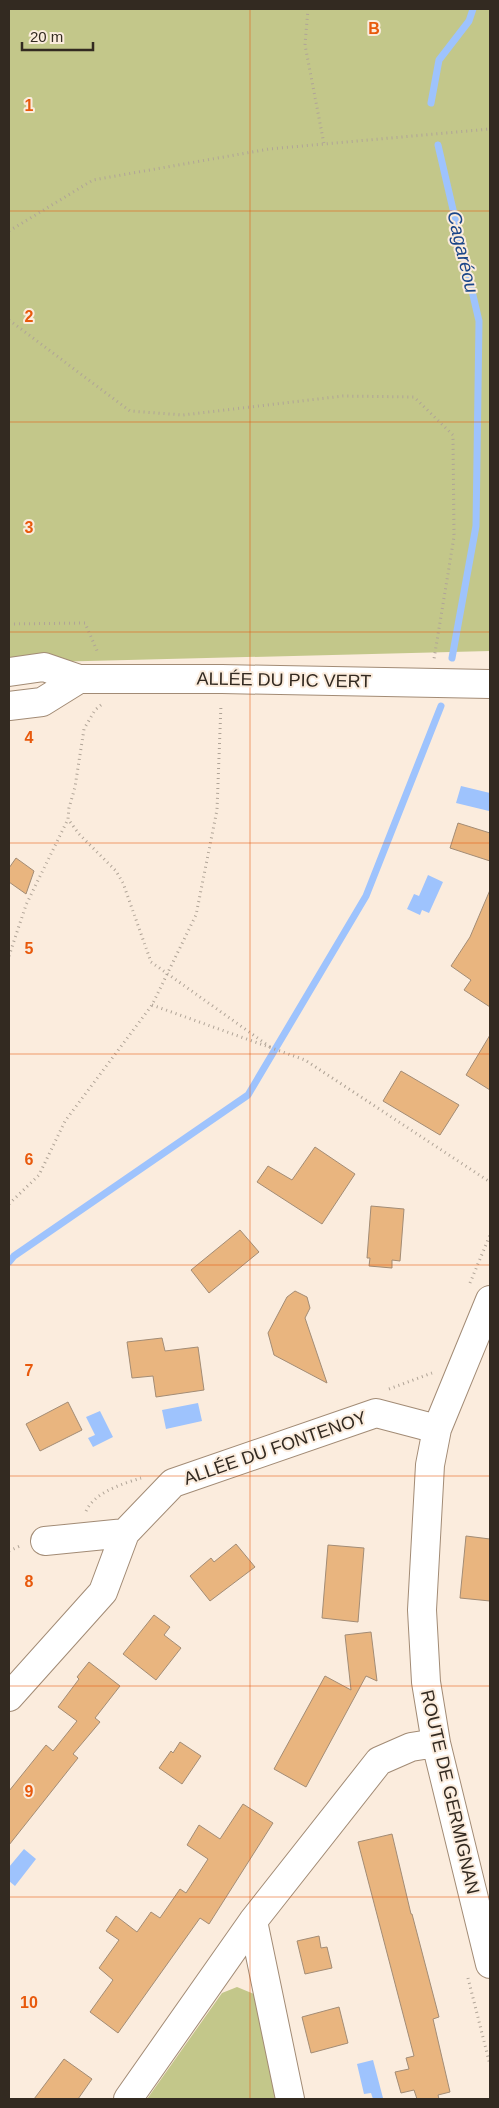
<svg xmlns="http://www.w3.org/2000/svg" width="499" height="2108" viewBox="0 0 499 2108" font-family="Arial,sans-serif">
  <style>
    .green { fill: #c3c78a }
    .water { fill: #9ec3fd }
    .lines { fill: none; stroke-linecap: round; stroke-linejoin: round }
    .stream { stroke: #9ec3fd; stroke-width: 7 }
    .building { fill: #e9b57f; stroke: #a38c75 }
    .minor-casing { stroke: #a28b75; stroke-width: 30 }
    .path { stroke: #b0a497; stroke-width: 3; stroke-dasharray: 1 4; stroke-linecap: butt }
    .minor { stroke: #fff; stroke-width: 28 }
    .grid { fill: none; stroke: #e8590c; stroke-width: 1; stroke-opacity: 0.55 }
    .labels { text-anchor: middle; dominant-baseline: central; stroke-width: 4; stroke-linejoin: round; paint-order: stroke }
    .street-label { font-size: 18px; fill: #332a21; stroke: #fbecdd }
    .water-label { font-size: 19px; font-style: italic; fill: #1a4588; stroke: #fbecdd }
    .grid-label { font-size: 16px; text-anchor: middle; font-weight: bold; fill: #e8590c; stroke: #fbecdd; stroke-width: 4; stroke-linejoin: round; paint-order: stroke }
  </style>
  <rect width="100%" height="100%" fill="#fbecdd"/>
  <path class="green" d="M9 9H490V651L9 663Z
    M237 1987 254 1994 278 2099H147L222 1993Z"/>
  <path class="water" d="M461 786 490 793 489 811 456 803Z
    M428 875 443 882 429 913 422 910 420 915 407 909 414 894 419 896Z
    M198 1403 202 1421 166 1429 162 1410Z
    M100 1411 113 1437 93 1447 88 1438 95 1435 86 1417Z
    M24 1849 36 1859 15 1886 9 1881V1867Z
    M373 2060 383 2098 373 2099 371 2093 364 2094 357 2064Z"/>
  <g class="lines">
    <path class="stream" d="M431 103 439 60 469 21 473 9
      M438 145 479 321 476 526 452 658
      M9 1262 14 1256 248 1095 366 896 441 706"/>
  </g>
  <path class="building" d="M458 823 490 833V861L450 848Z
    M16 858 34 871 26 894 9 882V868Z
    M490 890V1007L464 990 471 980 451 966 470 937Z
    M490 1035V1090L466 1075Z
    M401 1071 459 1105 440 1135 383 1101Z
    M315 1147 355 1174 322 1224 257 1182 268 1166 292 1180Z
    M371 1206 404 1209 400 1261 392 1260V1268L369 1266 370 1258H367Z
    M240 1230 259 1252 209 1293 191 1270Z
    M295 1291 307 1297 310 1308 305 1318 327 1383 274 1355 268 1333 287 1297Z
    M162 1338 165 1351 198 1347 204 1390 156 1397 153 1376 132 1378 127 1342Z
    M68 1402 82 1430 40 1451 26 1424Z
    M466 1536 490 1539V1601L460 1598Z
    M236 1544 255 1567 210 1601 190 1576 211 1558 214 1562Z
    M328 1545 364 1548 358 1622 322 1618Z
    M154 1615 170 1627 164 1635 181 1648 156 1680 123 1654Z
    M371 1632 377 1681 366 1676 306 1787 274 1769 325 1676 351 1690 345 1635Z
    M89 1662 120 1686 95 1718 100 1722 73 1754 78 1758 9 1845V1791L46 1745 53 1751 77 1721 58 1707 79 1679 77 1677Z
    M180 1742 201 1756 182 1784 159 1768 171 1751 173 1753Z
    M243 1804 273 1823 209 1924 200 1918 118 2033 90 2012 113 1980 99 1968 119 1940 106 1931 116 1916 137 1932 151 1912 160 1918 180 1889 186 1893 208 1859 187 1845 199 1825 220 1839Z
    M392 1834 411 1914H412L439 2017 433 2019 450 2092 438 2095 439 2099H417L414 2090 401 2093 395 2072 409 2069 406 2058 414 2056 358 1842Z
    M319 1936 321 1948 327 1947 332 1968 305 1974 297 1941Z
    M339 2007 348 2043 311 2053 302 2017Z
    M64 2059 92 2079 78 2099H34Z"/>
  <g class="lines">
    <g class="minor-casing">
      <path id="minor" d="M9 672 44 667 79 679H222L490 684
        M9 706 42 702 79 679
        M490 1300 437 1429 430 1465 422 1610 426 1682 436 1743 490 1964
        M45 1541 125 1533
        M9 1697 103 1592 125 1533 173 1483 376 1413 437 1429
        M253 1921 290 2099
        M128 2099 253 1921 379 1761 411 1747 436 1743"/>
    </g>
    <path class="path" d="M308 9 305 45 324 144
      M9 231 93 180 269 149 490 129
      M9 320 130 411 183 415 343 396 414 397 453 435 454 537 434 659
      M9 624 85 623 98 653
      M101 705 95 710 84 729 75 787 69 808 68 819 79 834 116 871 123 883 151 962 273 1049
      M9 956 26 905 68 819
      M152 1005 305 1060 490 1182
      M9 1204 39 1175 65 1121 152 1005 196 915 217 810 221 704
      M470 1283 490 1235
      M389 1389 432 1373
      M86 1511C95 1492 122 1484 141 1478
      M9 1551 20 1546
      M468 1978 490 2065"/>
    <use href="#minor" class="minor"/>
  </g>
  <path class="grid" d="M250 9V2099M9 211H490M9 422H490M9 632H490M9 843H490M9 1054H490M9 1265H490M9 1476H490M9 1686H490M9 1897H490"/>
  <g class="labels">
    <g class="street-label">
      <text transform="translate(284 680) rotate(1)">ALLÉE DU PIC VERT</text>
      <text transform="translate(275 1448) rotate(-19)">ALLÉE DU FONTENOY</text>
      <text transform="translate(450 1792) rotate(77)">ROUTE DE GERMIGNAN</text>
    </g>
    <g class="water-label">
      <text transform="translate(463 252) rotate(77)">Cagaréou</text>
    </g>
  </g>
  <g class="grid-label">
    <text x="374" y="34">B</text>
    <text x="29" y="111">1</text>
    <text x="29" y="322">2</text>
    <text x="29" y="533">3</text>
    <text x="29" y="743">4</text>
    <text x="29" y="954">5</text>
    <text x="29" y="1165">6</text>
    <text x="29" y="1376">7</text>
    <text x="29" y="1587">8</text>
    <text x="29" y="1797">9</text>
    <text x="29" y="2008">10</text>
  </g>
  <rect width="499" height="2108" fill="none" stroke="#332a21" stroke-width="20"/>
  <path d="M22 42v8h71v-8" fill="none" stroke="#332a21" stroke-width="2.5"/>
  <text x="30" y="42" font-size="15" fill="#332a21" stroke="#fbecdd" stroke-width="4" paint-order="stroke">20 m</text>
</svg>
